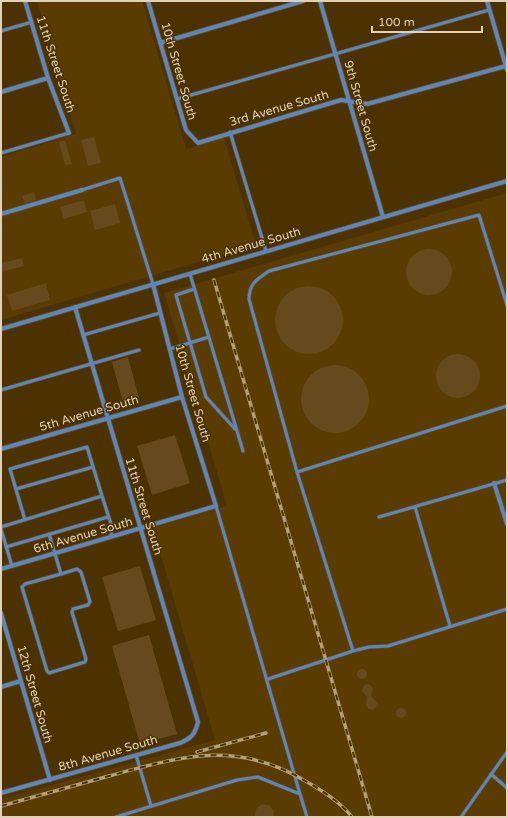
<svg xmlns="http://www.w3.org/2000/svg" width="508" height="818" viewBox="0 0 508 818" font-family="'Varela Round',sans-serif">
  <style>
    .built { fill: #5a3b00 }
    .building { fill: #664a1d }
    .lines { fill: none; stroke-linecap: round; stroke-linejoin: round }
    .service-casing { stroke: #674e21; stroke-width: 4.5 }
    .minor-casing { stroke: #674e21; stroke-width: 5.5 }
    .service { stroke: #5d86bd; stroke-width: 3 }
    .minor { stroke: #5d86bd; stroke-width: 4 }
    .rail-casing { stroke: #b29e80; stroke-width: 3.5 }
    .rail { stroke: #4c3200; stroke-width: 2; stroke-dasharray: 6; stroke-linecap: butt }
    .labels { text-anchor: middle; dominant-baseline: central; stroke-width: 3; stroke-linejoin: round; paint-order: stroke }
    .street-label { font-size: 12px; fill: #e1d0ba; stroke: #4c3200 }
  </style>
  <rect width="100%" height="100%" fill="#4c3200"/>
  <path class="built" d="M37 1H142L186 149 224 138 256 245 1 320V157L76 134Z
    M507 193V817H1V799L215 740 153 528 227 506 164 293Z"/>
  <path class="building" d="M94 137 101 163 88 166 81 140Z
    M65 141 72 164 65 165 59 142Z
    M34 192 36 200 25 203 22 196Z
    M84 200 87 212 64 219 60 207Z
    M115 204 120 223 95 230 90 211Z
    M406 272a23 23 0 1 1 46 0a23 23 0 1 1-46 0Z
    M22 258 24 266 1 272V263Z
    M46 283 50 300 12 311 7 295Z
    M275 320a34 34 0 1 1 68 0a34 34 0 1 1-68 0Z
    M436 376a22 22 0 1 1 44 0a22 22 0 1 1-44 0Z
    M128 357 139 398 123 402 112 362Z
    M301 399a34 34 0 1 1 68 0a34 34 0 1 1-68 0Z
    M175 435 190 483 152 495 137 446Z
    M140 566 156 620 118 631 102 577Z
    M149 635 177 734 140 744 112 646Z
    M357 674a5 5 0 1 1 10 0a5 5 0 1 1-10 0Z
    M366 684 370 685 373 688 371 696 377 703 376 707 373 710 369 709 366 706 367 697 362 691 363 687Z
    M396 713a5 5 0 1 1 10 0a5 5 0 1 1-10 0Z
    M262 804 269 805 274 811 273 817H255L256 809Z"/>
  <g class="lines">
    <g class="service-casing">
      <path id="service" d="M1 31 32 22
        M177 99 489 10
        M230 132 266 251
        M1 153 69 133
        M82 190 120 178 153 284
        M190 274 243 451
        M194 289 176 295 206 397 235 429
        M507 305 479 215 269 271C257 279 249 284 249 299L297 472 353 651 369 647 388 646 507 609
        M83 335 160 313
        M170 349 209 337
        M1 390 139 350
        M297 472 507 406
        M16 489 93 467
        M216 506 300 794
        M415 507 450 626
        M379 517 507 480
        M25 520 10 469 87 447 102 496
        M1 527 102 496 112 527 111 537
        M1 529 12 566
        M49 534 61 574 25 584 22 587 47 671 49 673 85 662 86 659 72 612 73 609 88 605 90 602 81 572 77 569 61 574
        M6 547 108 517
        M268 679 353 651
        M136 755 151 806
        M491 774 507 788
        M116 817 237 780 258 777 300 794 307 817
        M461 817 507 752"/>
    </g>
    <g class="minor-casing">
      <path id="minor" d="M25 1 48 78 69 133
        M148 1 186 130 198 143 341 100 367 104 506 66
        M320 1 383 217
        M487 1 507 70
        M160 43 303 1
        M1 92 48 78
        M1 214 82 190
        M1 329 507 181
        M1 449 182 397
        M494 483 507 524
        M1 569 216 506 182 397 153 284
        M1 613 50 780
        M1 687 21 681
        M1 793 180 743C192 738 195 734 198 722L75 307"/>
    </g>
    <use href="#service" class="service"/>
    <use href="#minor" class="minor"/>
    <g class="rail-casing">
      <path id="rail" d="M214 280 372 817
        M197 752 266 733
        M1 806C37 796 73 786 109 776 183 756 236 739 307 782 323 791 341 803 352 817"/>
    </g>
    <use href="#rail" class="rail"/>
  </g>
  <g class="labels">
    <g class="street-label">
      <text transform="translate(56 64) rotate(72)">11th Street South</text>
      <text transform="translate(179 71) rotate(74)">10th Street South</text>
      <text transform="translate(361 106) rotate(74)">9th Street South</text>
      <text transform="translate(279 108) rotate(-16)">3rd Avenue South</text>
      <text transform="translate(251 245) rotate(-16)">4th Avenue South</text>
      <text transform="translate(193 393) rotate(74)">10th Street South</text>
      <text transform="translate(89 413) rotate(-16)">5th Avenue South</text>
      <text transform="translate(144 506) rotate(73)">11th Street South</text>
      <text transform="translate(83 535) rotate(-16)">6th Avenue South</text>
      <text transform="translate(35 694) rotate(74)">12th Street South</text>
      <text transform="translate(108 753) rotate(-16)">8th Avenue South</text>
    </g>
  </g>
  <rect width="508" height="818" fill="none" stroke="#e1d0ba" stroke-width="4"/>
  <path d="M372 26v6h110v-6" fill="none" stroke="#e1d0ba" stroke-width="2"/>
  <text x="378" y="26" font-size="12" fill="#e1d0ba" stroke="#4c3200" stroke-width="3" paint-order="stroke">100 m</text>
</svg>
